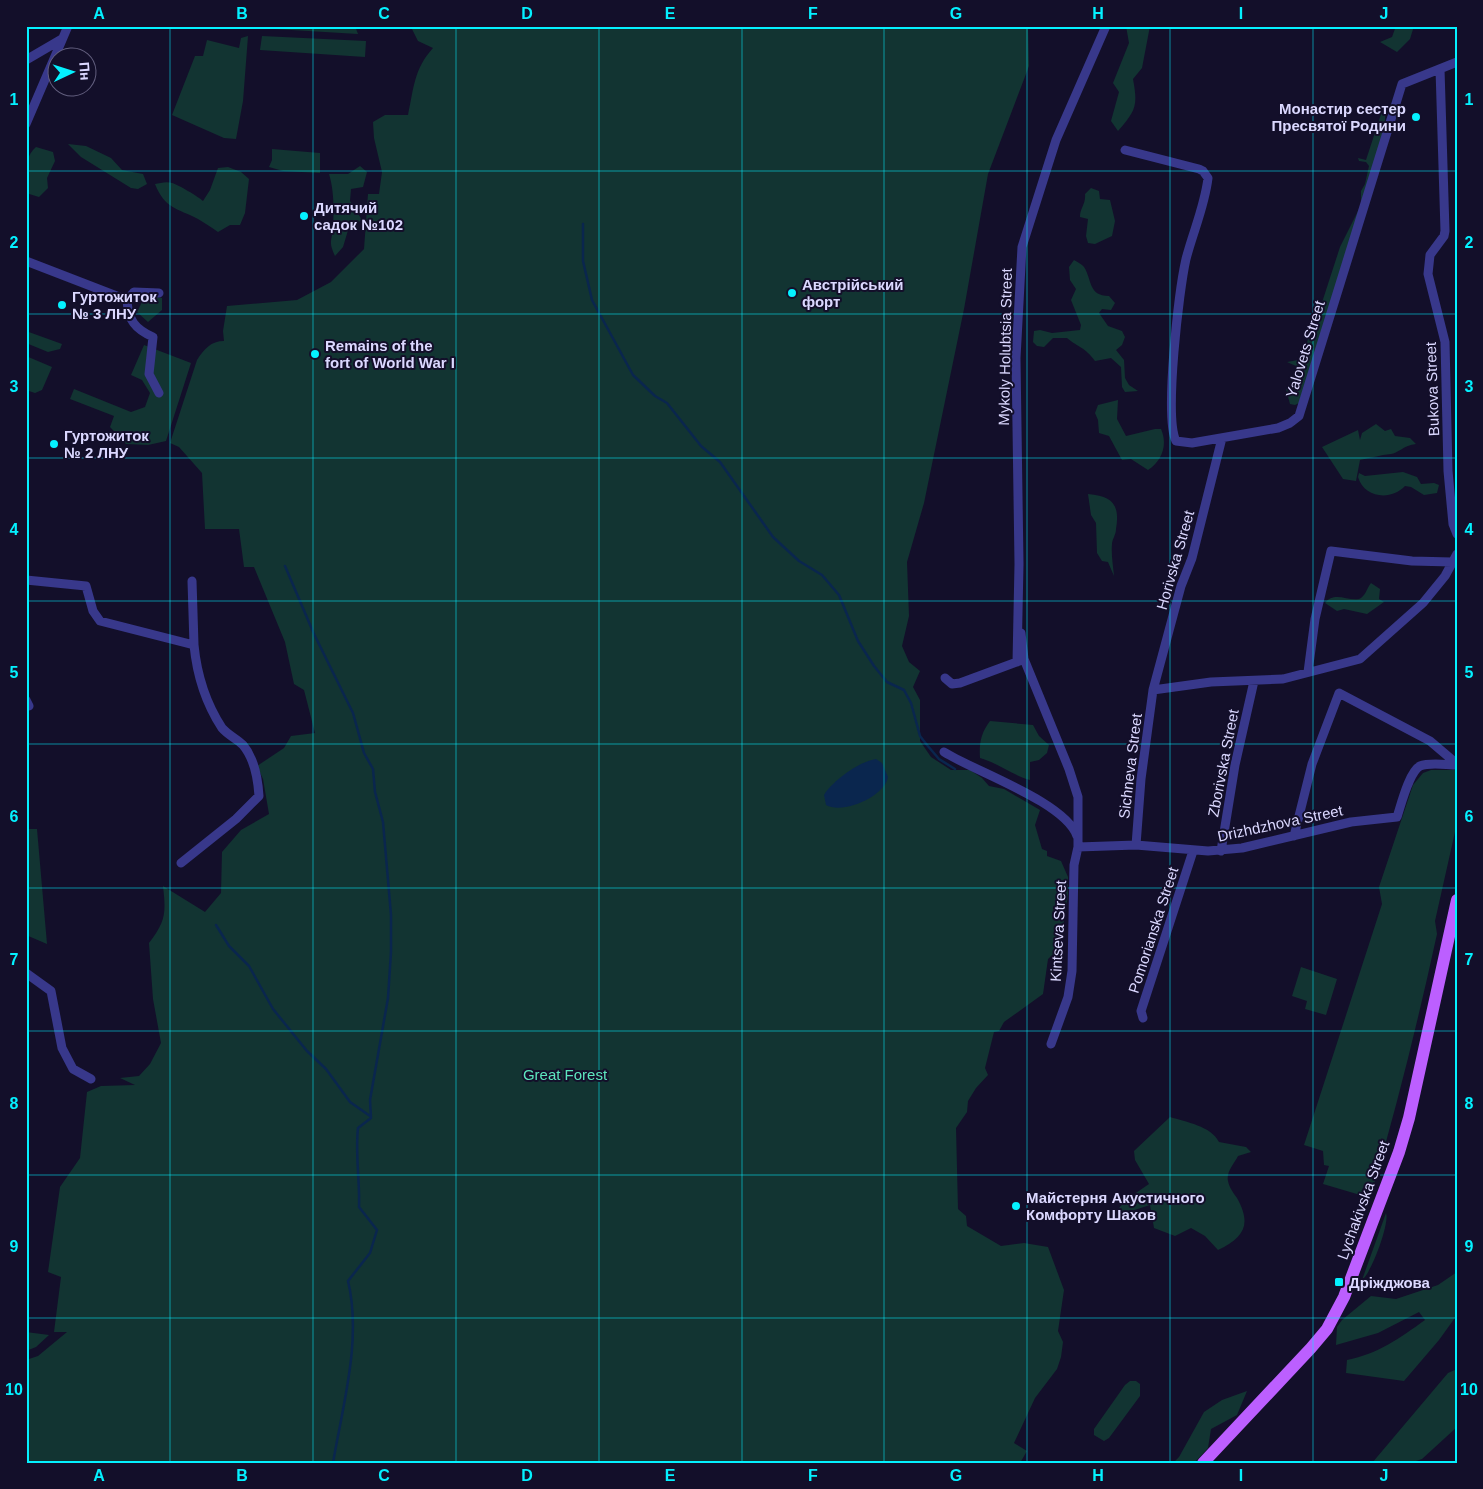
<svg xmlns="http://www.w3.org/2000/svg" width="1483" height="1489" viewBox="0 0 1483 1489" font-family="Helvetica,sans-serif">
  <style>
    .green { fill: #123432 }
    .water { fill: #0a264e }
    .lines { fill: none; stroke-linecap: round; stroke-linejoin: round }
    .stream { stroke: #0a264e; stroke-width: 2.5 }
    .street { stroke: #38388b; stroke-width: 9 }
    .primary { stroke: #bc5fff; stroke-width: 12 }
    .grid { fill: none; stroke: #04f1ff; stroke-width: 1; stroke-opacity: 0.55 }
    .poi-dot { fill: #04f1ff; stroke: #130f2a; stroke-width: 2 }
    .labels { text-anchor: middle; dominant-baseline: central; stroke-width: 4; stroke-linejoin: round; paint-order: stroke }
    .poi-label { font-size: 15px; font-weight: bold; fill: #dbd8ff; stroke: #130f2a; text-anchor: start }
    .street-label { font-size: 15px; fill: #dbd8ff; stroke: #130f2a }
    .park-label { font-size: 15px; fill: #5de6be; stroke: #130f2a }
    .neatline { fill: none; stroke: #04f1ff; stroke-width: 2 }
    .grid-label { font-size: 16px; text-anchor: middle; font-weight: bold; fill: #04f1ff }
  </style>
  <rect width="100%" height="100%" fill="#130f2a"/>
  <path class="green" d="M258 26H355L358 34 258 28Z
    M403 26H1028L1029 66 988 174 964 309 924 503 907 562 909 616 902 646 909 662 920 671 913 687 920 700V741L931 757 951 770H970L982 778 989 786 1004 789 1040 810 1035 825 1042 849 1047 851V856L1061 861 1068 877V895L1060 948 1048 959 1043 994 1004 1022 999 1031 994 1032 985 1068 988 1075 976 1088 968 1101 967 1112 956 1128 958 1209 966 1216 967 1226 1001 1246 1024 1243 1048 1247 1064 1290 1058 1331 1063 1342 1061 1357 1057 1369 1035 1398 1014 1443 1027 1451 1020 1463H26V1360L38 1356 67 1332H54L61 1277 48 1272 60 1187 80 1158 87 1092 101 1086 135 1085 120 1078 139 1076 150 1064 161 1043 153 999 149 943C166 921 166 913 163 886L205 912 221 893 222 852 241 830 269 814 263 779 257 766 284 748 291 736 315 733 304 690 294 684 285 642 254 567H244L239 529H205L202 473 179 447 170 443 197 360C204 349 211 341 224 341L223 331 227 306 297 300 331 282 364 249 368 194H379L382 172 374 138 373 122 385 115H408C414 87 414 69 433 48L418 41 412 29H402Z
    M1126 26H1150L1142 68 1133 79C1138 106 1136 110 1118 131L1111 121 1119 92 1113 83 1129 43Z
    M1396 26H1414L1410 39 1397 52 1380 42 1392 37Z
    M248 36 243 101 236 139 224 138 172 115 195 56H203L207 40 239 48 241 38Z
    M262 36 366 41 365 57 260 50Z
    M1384 105 1386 108 1383 141 1299 403 1295 405 1290 404 1286 389 1290 384 1296 366 1287 362 1298 360 1304 356 1309 334 1316 321 1340 247 1361 205V191L1365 184 1369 166 1366 162 1359 161 1358 158 1366 160Z
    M68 144 86 146 111 158 122 170 143 174 147 184 138 189 131 188 81 157Z
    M36 147 53 152 55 161 47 178 48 188 39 197 26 193C26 176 23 158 36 147Z
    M272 149 320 153V173L283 171 269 167 272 160Z
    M360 166 367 172 363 187 351 189 350 201 362 220 349 227 343 247 335 256C328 241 332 242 333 226 334 209 334 190 329 174H348Z
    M228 167 241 172 249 179 245 213 240 225H230L218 232C212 228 205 223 198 219 177 208 165 209 155 184 160 183 167 181 172 183 177 184 199 197 203 201L210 190 218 168Z
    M1091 188 1099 191 1100 199 1110 200 1115 221 1112 236 1095 244 1088 243 1086 236 1088 219 1080 217C1080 208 1086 204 1085 194Z
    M1074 260C1077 262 1082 264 1084 267 1092 279 1088 296 1109 296L1115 303 1111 310 1102 309 1099 313 1108 326 1122 331 1125 337 1122 345 1116 350 1124 360 1125 378 1129 385 1138 391 1125 392 1122 387 1121 367 1111 358 1095 361C1085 347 1079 348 1067 338H1053L1044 347 1037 346 1033 342 1034 331 1040 330 1052 333 1080 330 1081 325 1071 300 1076 289 1070 280 1069 267Z
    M145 296 162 298V310L148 322 137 312Z
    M26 331 62 344 60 349 48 352 26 343Z
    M144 345 191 363 166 441 148 445 126 444 110 427 114 416 70 399 74 389 131 412 145 407 150 393 142 380 131 375Z
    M26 356 52 367 42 390 35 393 26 390Z
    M1118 400 1117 419 1126 436 1155 429H1161C1168 445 1162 461 1148 470L1131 459 1122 460 1109 436 1099 433 1098 420 1095 413 1098 405Z
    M1376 424 1385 431 1391 429 1395 436 1410 438 1416 444C1404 445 1397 454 1391 454 1380 455 1371 458 1360 460L1356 481 1343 479 1322 447 1358 430 1360 440 1362 433Z
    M1403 472 1417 477 1421 484 1434 483 1439 485 1437 493 1424 495 1411 487 1405 486C1391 501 1364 498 1358 477L1359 473 1365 476Z
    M1088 494C1113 496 1120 505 1116 529 1116 535 1112 539 1112 544 1111 554 1113 565 1114 576L1108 562 1102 561 1097 553 1096 523 1091 515Z
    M1371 583 1380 589 1379 599 1384 602 1367 614 1344 609 1337 611 1325 603C1334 591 1347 601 1359 599 1365 597 1367 588 1371 583Z
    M990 721 1033 725 1039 736 1049 745 1047 753 1039 760 1030 762V780C1012 775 998 763 980 758 979 743 981 733 990 721Z
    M1431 770H1457V823L1435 921 1437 934C1418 1021 1397 1106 1372 1191L1367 1197 1323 1184 1329 1166 1324 1165 1323 1151 1304 1145 1382 904 1379 887 1413 785 1423 773Z
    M26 829H37L47 944 26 935Z
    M1301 967 1337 979 1326 1015 1305 1009 1307 1001 1292 996Z
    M1170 1117C1186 1122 1211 1126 1219 1142L1246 1147 1251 1152 1238 1156C1234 1164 1226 1172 1228 1181 1229 1187 1234 1194 1237 1198 1252 1225 1244 1237 1218 1250L1205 1236 1191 1228 1175 1236 1154 1228 1150 1205 1119 1215V1208L1127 1199 1149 1184 1135 1160 1134 1151Z
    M1386 1213C1390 1223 1371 1274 1362 1280Z
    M1457 1272V1315L1439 1340 1404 1381 1346 1373 1347 1360C1378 1354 1400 1338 1425 1320L1419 1312 1378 1333 1336 1345 1337 1327 1342 1320 1371 1296 1396 1299 1438 1285Z
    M26 1332 49 1335 36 1347 26 1351Z
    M1457 1369V1427L1422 1459 1410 1463H1372L1448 1373Z
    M1130 1381H1136L1140 1384V1396L1109 1438 1104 1441 1094 1435V1429L1125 1385Z
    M1247 1391 1237 1415 1211 1429 1208 1448 1194 1463H1173L1179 1457 1204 1412 1222 1400Z"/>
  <path class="water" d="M876 759 882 763 888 777C885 796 843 815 826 805L824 795C832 781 860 761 876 759Z"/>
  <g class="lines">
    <path class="stream" d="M583 224V261L592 300 633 375 655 396 667 403 701 446 720 462 773 537 799 561 822 575 839 595 858 641 874 666 887 682 904 690 911 703 920 736 927 745 939 759 955 769
      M285 566 314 634 353 713 364 753 373 769 375 792 383 822 391 915V952L388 998 370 1100 371 1118 358 1128C355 1154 360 1181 359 1207L377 1230 370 1253 348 1281C362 1339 343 1404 333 1463
      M216 925 229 946 249 966 273 1009 307 1051 326 1069 350 1102 370 1116"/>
    <path class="street" d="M26 60 62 39
      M1440 69 1445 231 1444 236 1430 255 1428 274 1445 342 1448 471 1453 524 1457 534
      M26 124 68 26
      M1125 150 1199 169 1203 171 1208 178C1205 205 1193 232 1186 259 1179 290 1164 417 1176 441L1192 443 1278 428 1290 423 1299 416 1402 84 1457 62
      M26 261 127 300 134 292 159 293
      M127 300C128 320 135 329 153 337L149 374 159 393
      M26 580 86 586 93 611 100 621 194 645C197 676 205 702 222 728 228 735 237 739 243 745 254 758 258 780 259 796L236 819 181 863
      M192 581 194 645
      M1021 633 1024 659 1069 769 1078 797V847L1074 865 1072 971 1068 997 1051 1044
      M1017 662 1019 564 1016 358 1022 247 1056 140 1106 26
      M1308 672 1315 619 1331 551 1412 561 1452 562
      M945 678 952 684 960 683 1022 660
      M1153 690 1211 682 1283 679 1360 659 1423 603 1445 576 1457 554
      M26 700 29 706
      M944 752C976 772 1065 802 1077 836
      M1294 836 1312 764 1339 693 1430 741 1457 764
      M1136 845 1141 779 1153 690 1181 586 1192 558 1222 438
      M1078 847 1136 845 1208 851 1242 848 1351 822 1397 817C1401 805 1409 772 1420 766 1430 762 1446 765 1457 765
      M1221 851 1235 765 1254 681
      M26 973 51 991 62 1048 73 1069 91 1079
      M1143 1018 1141 1011 1193 851"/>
    <path class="primary" d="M1203 1463 1311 1348 1327 1329 1344 1297 1399 1152 1409 1118 1457 900"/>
  </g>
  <path class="grid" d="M170 26V1463M313 26V1463M456 26V1463M599 26V1463M742 26V1463M884 26V1463M1027 26V1463M1170 26V1463M1313 26V1463M26 171H1457M26 314H1457M26 458H1457M26 601H1457M26 744H1457M26 888H1457M26 1031H1457M26 1175H1457M26 1318H1457"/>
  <g class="poi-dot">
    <circle cx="1416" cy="117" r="5"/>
    <circle cx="304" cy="216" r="5"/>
    <circle cx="792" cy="293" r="5"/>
    <circle cx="62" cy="305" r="5"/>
    <circle cx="315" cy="354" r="5"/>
    <circle cx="54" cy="444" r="5"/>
    <circle cx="1016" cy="1206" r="5"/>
    <rect x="1334" y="1277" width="10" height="10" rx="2.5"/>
  </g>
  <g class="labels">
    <g class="poi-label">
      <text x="1406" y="108" text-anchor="end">Монастир сестер<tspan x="1406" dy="17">Пресвятої Родини</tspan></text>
      <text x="314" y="207">Дитячий<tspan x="314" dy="17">садок №102</tspan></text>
      <text x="802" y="284">Австрійський<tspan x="802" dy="17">форт</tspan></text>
      <text x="72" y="296">Гуртожиток<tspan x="72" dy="17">№ 3 ЛНУ</tspan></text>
      <text x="325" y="345">Remains of the<tspan x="325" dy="17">fort of World War I</tspan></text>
      <text x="64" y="435">Гуртожиток<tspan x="64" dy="17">№ 2 ЛНУ</tspan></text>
      <text x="1026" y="1197">Майстерня Акустичного<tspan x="1026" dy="17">Комфорту Шахов</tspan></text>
      <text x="1349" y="1282">Дріжджова</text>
    </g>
    <g class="street-label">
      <text transform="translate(1005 347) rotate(-89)">Mykoly Holubtsia Street</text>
      <text transform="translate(1305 349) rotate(-73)">Yalovets Street</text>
      <text transform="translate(1432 389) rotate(-92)">Bukova Street</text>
      <text transform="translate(1175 560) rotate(-74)">Horivska Street</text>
      <text transform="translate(1223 763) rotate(-79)">Zborivska Street</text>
      <text transform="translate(1130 766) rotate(-83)">Sichneva Street</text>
      <text transform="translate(1280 823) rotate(-12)">Drizhdzhova Street</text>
      <text transform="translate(1153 930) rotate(-72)">Pomorianska Street</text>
      <text transform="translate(1058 931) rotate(-87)">Kintseva Street</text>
      <text transform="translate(1363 1200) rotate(-70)">Lychakivska Street</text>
    </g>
    <g class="park-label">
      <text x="565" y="1074">Great Forest</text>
    </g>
  </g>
  <rect width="1483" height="1489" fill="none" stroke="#130f2a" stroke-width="55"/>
  <g transform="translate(72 72) rotate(86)"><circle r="24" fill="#130f2a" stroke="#635f7f"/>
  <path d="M0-4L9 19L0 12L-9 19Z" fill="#04f1ff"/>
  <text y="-8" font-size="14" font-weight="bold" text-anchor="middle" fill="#dbd8ff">Пн</text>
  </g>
  <rect x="28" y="28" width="1428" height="1434" class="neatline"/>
  <g class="grid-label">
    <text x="99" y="19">A</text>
    <text x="242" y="19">B</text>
    <text x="384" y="19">C</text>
    <text x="527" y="19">D</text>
    <text x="670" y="19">E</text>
    <text x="813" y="19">F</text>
    <text x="956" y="19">G</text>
    <text x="1098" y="19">H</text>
    <text x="1241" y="19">I</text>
    <text x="1384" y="19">J</text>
    <text x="14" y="105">1</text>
    <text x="1469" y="105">1</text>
    <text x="14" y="248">2</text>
    <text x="1469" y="248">2</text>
    <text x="14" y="392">3</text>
    <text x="1469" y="392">3</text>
    <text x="14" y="535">4</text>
    <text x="1469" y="535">4</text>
    <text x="14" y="678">5</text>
    <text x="1469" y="678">5</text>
    <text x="14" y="822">6</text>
    <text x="1469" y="822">6</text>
    <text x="14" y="965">7</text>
    <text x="1469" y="965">7</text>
    <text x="14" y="1109">8</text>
    <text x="1469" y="1109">8</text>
    <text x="14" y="1252">9</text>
    <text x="1469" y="1252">9</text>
    <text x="14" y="1395">10</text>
    <text x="1469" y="1395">10</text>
    <text x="99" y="1481">A</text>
    <text x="242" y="1481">B</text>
    <text x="384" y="1481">C</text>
    <text x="527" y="1481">D</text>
    <text x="670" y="1481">E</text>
    <text x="813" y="1481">F</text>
    <text x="956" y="1481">G</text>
    <text x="1098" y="1481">H</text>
    <text x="1241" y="1481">I</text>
    <text x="1384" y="1481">J</text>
  </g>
</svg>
